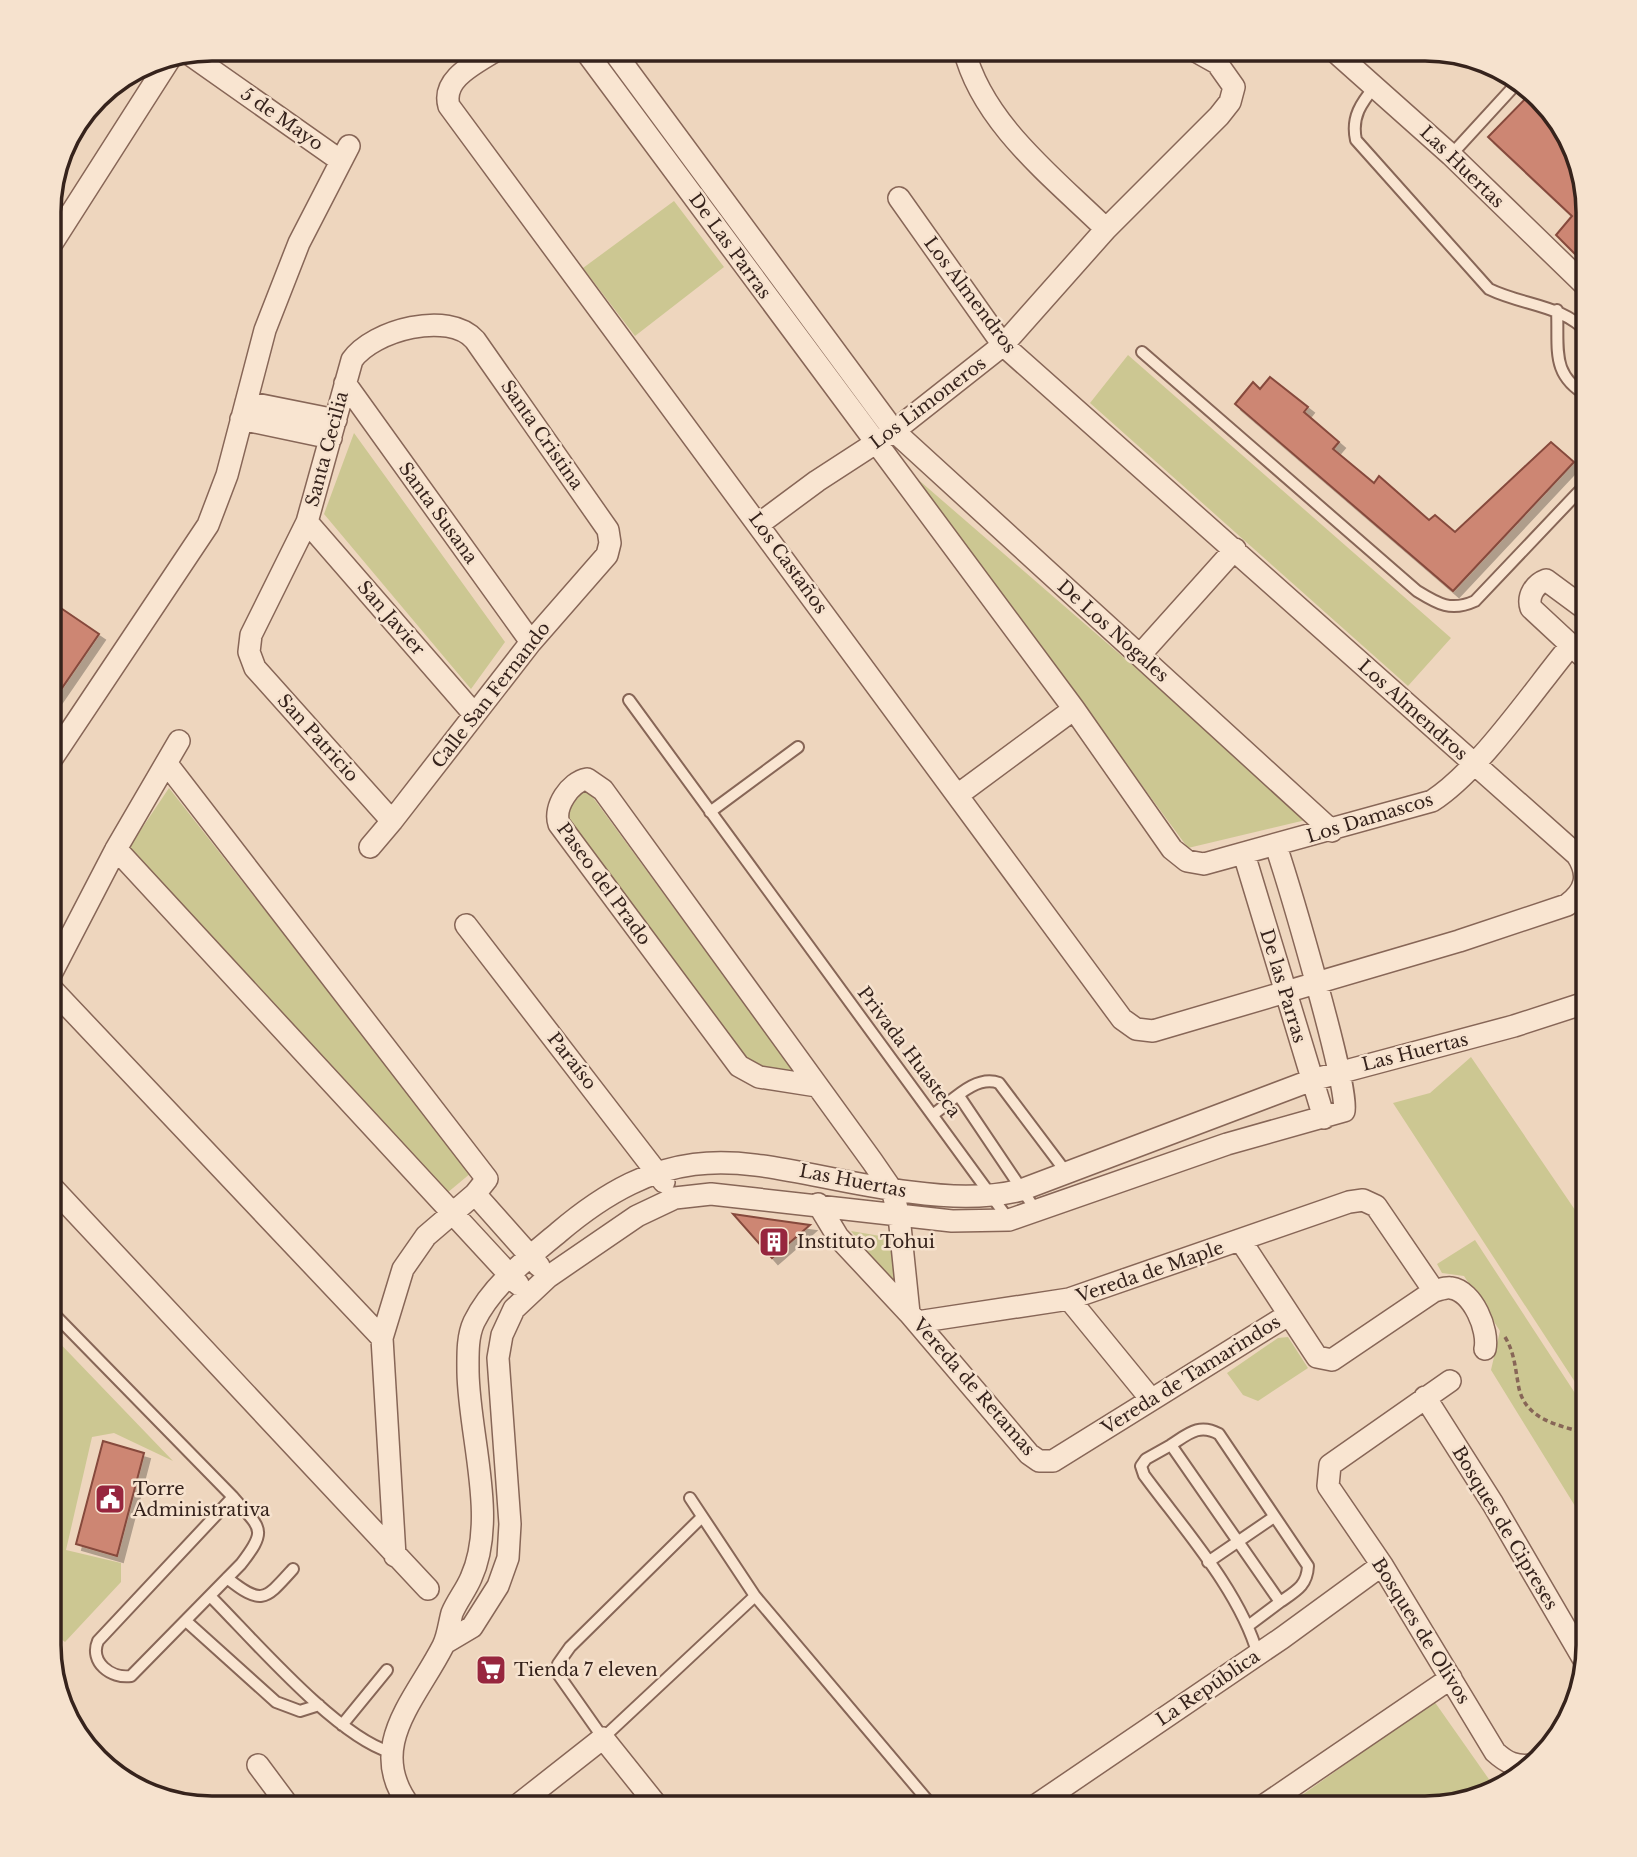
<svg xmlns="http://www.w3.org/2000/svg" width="1637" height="1857" viewBox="0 0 1637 1857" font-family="'Libre Baskerville',serif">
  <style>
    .green { fill: #ccc792 }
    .building { fill: #cd8673; stroke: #864a3c; stroke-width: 2; filter: url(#shadow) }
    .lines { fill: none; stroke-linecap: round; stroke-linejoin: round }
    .lane-casing { stroke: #876657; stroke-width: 14 }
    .street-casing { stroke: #876657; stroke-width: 24 }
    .path { stroke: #876657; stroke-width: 3.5; stroke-dasharray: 5 3.5; stroke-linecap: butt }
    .lane { stroke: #f9e5d1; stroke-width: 10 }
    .street { stroke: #f9e5d1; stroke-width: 21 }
    .labels { text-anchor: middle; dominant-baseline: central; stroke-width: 5; stroke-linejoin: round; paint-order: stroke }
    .street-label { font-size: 18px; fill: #36231c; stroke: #f6e2ce }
    .poi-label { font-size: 18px; fill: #36231c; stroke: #f6e2ce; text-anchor: start }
    .rim { fill: none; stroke: #36231c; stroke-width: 3.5 }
  </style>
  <defs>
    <filter id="shadow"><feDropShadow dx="6" dy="6" stdDeviation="0" flood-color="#0004"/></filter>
  </defs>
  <rect width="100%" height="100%" fill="#eed6be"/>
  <path class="green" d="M674 201 724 267 635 336 583 268Z
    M1128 355 1451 638 1408 686 1090 403Z
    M354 433 505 642 471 689 324 514Z
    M914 476 1310 819 1188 848Z
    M169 788 471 1173 447 1193 128 849Z
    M586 788 793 1070H752L562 817Z
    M1471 1057 1588 1229V1402L1393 1103 1430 1093Z
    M851 1231 892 1238 902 1294Z
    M1475 1240 1588 1413V1527L1491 1370 1500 1331 1464 1276 1442 1273 1437 1264Z
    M49 1332 173 1461 114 1433 92 1437 66 1550 121 1563V1582L65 1642 49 1629Z
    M1288 1337 1308 1368 1258 1401 1243 1395 1227 1373 1278 1338Z
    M1434 1701 1493 1785 1425 1808H1284Z"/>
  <path class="building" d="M1530 94 1554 113 1588 212V267L1556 235 1572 216 1488 137Z
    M1270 377 1308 407 1304 412 1339 442 1333 449 1374 483 1379 476 1429 520 1435 515 1455 532 1551 442 1574 462 1453 591 1235 404 1253 382 1260 389Z
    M49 600 99 634 49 707Z
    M733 1214 810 1225 772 1258Z
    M103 1441 144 1453 117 1556 76 1544Z"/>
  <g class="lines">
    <g class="lane-casing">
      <path id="lane" d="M1376 85C1361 103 1351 117 1356 140L1489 289C1524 306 1561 304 1588 333
        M1451 155 1517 83
        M1557 310C1559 349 1550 375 1588 396
        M1142 352 1417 591C1438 604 1451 612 1475 601L1588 482
        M629 700 1009 1220
        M710 812 798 747
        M959 1096 1037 1212
        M934 1114C952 1101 976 1074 999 1083L1066 1172
        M49 1309 233 1497C260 1529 269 1528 241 1564L131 1676C111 1679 89 1662 98 1641L233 1497
        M1171 1445C1188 1434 1199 1423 1219 1434L1308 1566C1307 1586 1296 1591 1280 1602
        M690 1498 755 1596 603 1738 558 1674V1664L570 1647 702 1517
        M1208 1562 1274 1517
        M227 1578C262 1606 265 1600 293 1569
        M210 1596C253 1639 336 1736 390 1752
        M755 1596 934 1808
        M186 1621 276 1702 300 1711 319 1705
        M1248 1626 1280 1602 1171 1445 1146 1459 1141 1466 1144 1475C1183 1528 1240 1591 1258 1655
        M342 1725 387 1670"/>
    </g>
    <g class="street-casing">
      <path id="street" d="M498 49C477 63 441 78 449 106L1122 1019 1136 1029 1153 1031 1459 941 1567 905C1586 891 1590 875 1577 855L1003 345 899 198
        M584 49 1074 709 1172 849 1187 861 1204 864 1432 801C1480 770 1533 691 1571 645
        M612 49 894 431 1332 831
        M964 49C982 123 1054 178 1106 229
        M1332 49 1451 155 1588 288
        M189 54 341 161
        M49 248 171 57
        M345 383 531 642
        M246 402 336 420
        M241 419 331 438
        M307 522 474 714
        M759 524 817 481 894 431 1003 345 1106 229 1219 116 1230 102 1234 87 1217 63 1192 49
        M1588 611 1546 580C1535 584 1527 596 1531 608L1588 661
        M1140 655 1235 549
        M49 763 208 525 227 475 265 330 299 243 349 146
        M167 764 487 1179 475 1194 426 1236 403 1269 382 1338 395 1556
        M959 794 1074 709
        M370 847 392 821 531 642 607 555 610 543 608 530 475 340C449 310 373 330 352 360L307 522 251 635 249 652 255 668 392 821
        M116 849 518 1284
        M1244 854 1324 1118
        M466 925 664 1182
        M49 978 116 849 179 741
        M49 986 382 1338
        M817 1086 759 1077 739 1066 559 824C553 807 570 782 587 779L603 790 872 1161 892 1190 899 1216 909 1313
        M49 1184 428 1589
        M475 1194 539 1266
        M818 1204 838 1237 909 1313 1029 1454 1039 1461H1053L1288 1315
        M1241 1241 1317 1357 1332 1360 1434 1291
        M1069 1299 1150 1398
        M917 1322 1069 1299 1349 1202 1363 1200 1376 1206 1434 1291C1439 1290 1446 1287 1451 1288 1473 1291 1489 1330 1485 1349
        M1450 1381 1330 1465 1328 1486 1382 1565 1495 1752C1507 1763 1516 1767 1532 1765
        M1425 1397 1493 1504 1584 1660
        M445 1643 472 1627 498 1586 508 1558 510 1524 498 1358 502 1335 514 1309 548 1277 637 1216 675 1198 711 1194 952 1221 1009 1220 1227 1144 1344 1111C1351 1092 1287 879 1276 846
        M258 1765 290 1808
        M411 1808C364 1748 415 1701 443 1646 448 1636 449 1624 452 1613 457 1601 466 1590 471 1578 498 1519 469 1436 468 1372 468 1356 467 1337 474 1322 492 1285 528 1258 559 1232 691 1120 762 1173 910 1192 948 1197 984 1199 1021 1190L1312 1080 1514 1026 1588 1002
        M514 1808 603 1738 659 1808
        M1032 1808 1282 1638 1382 1565
        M1260 1808 1451 1678"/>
    </g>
    <path class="path" d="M1505 1337C1514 1352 1515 1366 1518 1383 1523 1421 1560 1425 1588 1434"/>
    <use href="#lane" class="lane"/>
    <use href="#street" class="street"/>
  </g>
  <defs>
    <g id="building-square" transform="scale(1.575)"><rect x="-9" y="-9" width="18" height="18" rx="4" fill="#97263e" stroke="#f6e2ce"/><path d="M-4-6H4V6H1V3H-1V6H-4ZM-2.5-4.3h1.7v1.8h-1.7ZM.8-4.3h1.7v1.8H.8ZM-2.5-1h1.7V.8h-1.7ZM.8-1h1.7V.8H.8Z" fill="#fff"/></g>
    <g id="civic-square" transform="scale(1.575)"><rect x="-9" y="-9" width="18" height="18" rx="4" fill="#97263e" stroke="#f6e2ce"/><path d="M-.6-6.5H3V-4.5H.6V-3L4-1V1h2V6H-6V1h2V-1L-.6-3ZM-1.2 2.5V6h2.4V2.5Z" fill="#fff"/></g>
    <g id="supermarket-square" transform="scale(1.575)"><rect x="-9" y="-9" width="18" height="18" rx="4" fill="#97263e" stroke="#f6e2ce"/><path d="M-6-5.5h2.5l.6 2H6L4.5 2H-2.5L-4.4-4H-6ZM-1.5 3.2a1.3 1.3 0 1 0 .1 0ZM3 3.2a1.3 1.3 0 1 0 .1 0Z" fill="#fff"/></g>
  </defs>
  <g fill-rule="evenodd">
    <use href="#building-square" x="774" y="1242"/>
    <use href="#civic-square" x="110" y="1499"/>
    <use href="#supermarket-square" x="491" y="1670"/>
  </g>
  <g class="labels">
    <g class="street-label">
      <text transform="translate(282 119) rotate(35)">5 de Mayo</text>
      <text transform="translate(1462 167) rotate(44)">Las Huertas</text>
      <text transform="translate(730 246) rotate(54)">De Las Parras</text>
      <text transform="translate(970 295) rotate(53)">Los Almendros</text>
      <text transform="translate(928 403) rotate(-37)">Los Limoneros</text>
      <text transform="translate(542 435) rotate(55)">Santa Cristina</text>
      <text transform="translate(327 449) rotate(-75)">Santa Cecilia</text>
      <text transform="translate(438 513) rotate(54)">Santa Susana</text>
      <text transform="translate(788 563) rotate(54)">Los Castaños</text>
      <text transform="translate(391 618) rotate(49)">San Javier</text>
      <text transform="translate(1113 631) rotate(42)">De Los Nogales</text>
      <text transform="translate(491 695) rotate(-52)">Calle San Fernando</text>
      <text transform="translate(1413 710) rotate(42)">Los Almendros</text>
      <text transform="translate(318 738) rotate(48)">San Patricio</text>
      <text transform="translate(1370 818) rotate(-17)">Los Damascos</text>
      <text transform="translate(604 884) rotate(54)">Paseo del Prado</text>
      <text transform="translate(1283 986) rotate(73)">De las Parras</text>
      <text transform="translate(909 1052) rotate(53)">Privada Huasteca</text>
      <text transform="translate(1415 1052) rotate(-14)">Las Huertas</text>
      <text transform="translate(572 1061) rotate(52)">Paraíso</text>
      <text transform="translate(853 1181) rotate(11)">Las Huertas</text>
      <text transform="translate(1150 1272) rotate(-19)">Vereda de Maple</text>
      <text transform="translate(1191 1375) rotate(-32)">Vereda de Tamarindos</text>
      <text transform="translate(974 1387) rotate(49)">Vereda de Retamas</text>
      <text transform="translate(1505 1528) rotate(59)">Bosques de Cipreses</text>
      <text transform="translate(1421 1631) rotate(58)">Bosques de Olivos</text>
      <text transform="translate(1208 1688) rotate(-34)">La República</text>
    </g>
    <g class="poi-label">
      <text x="797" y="1242">Instituto Tohui</text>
      <text x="133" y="1489">Torre<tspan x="133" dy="21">Administrativa</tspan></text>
      <text x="514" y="1670">Tienda 7 eleven</text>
    </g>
  </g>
  <path d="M0 0H1637V1857H0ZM212 61H1425A151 151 0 0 1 1576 212V1645A151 151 0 0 1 1425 1796H212A151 151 0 0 1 61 1645V212A151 151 0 0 1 212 61Z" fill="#f6e2ce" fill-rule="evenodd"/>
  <path class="rim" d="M212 61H1425A151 151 0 0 1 1576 212V1645A151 151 0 0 1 1425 1796H212A151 151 0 0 1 61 1645V212A151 151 0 0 1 212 61Z"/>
</svg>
